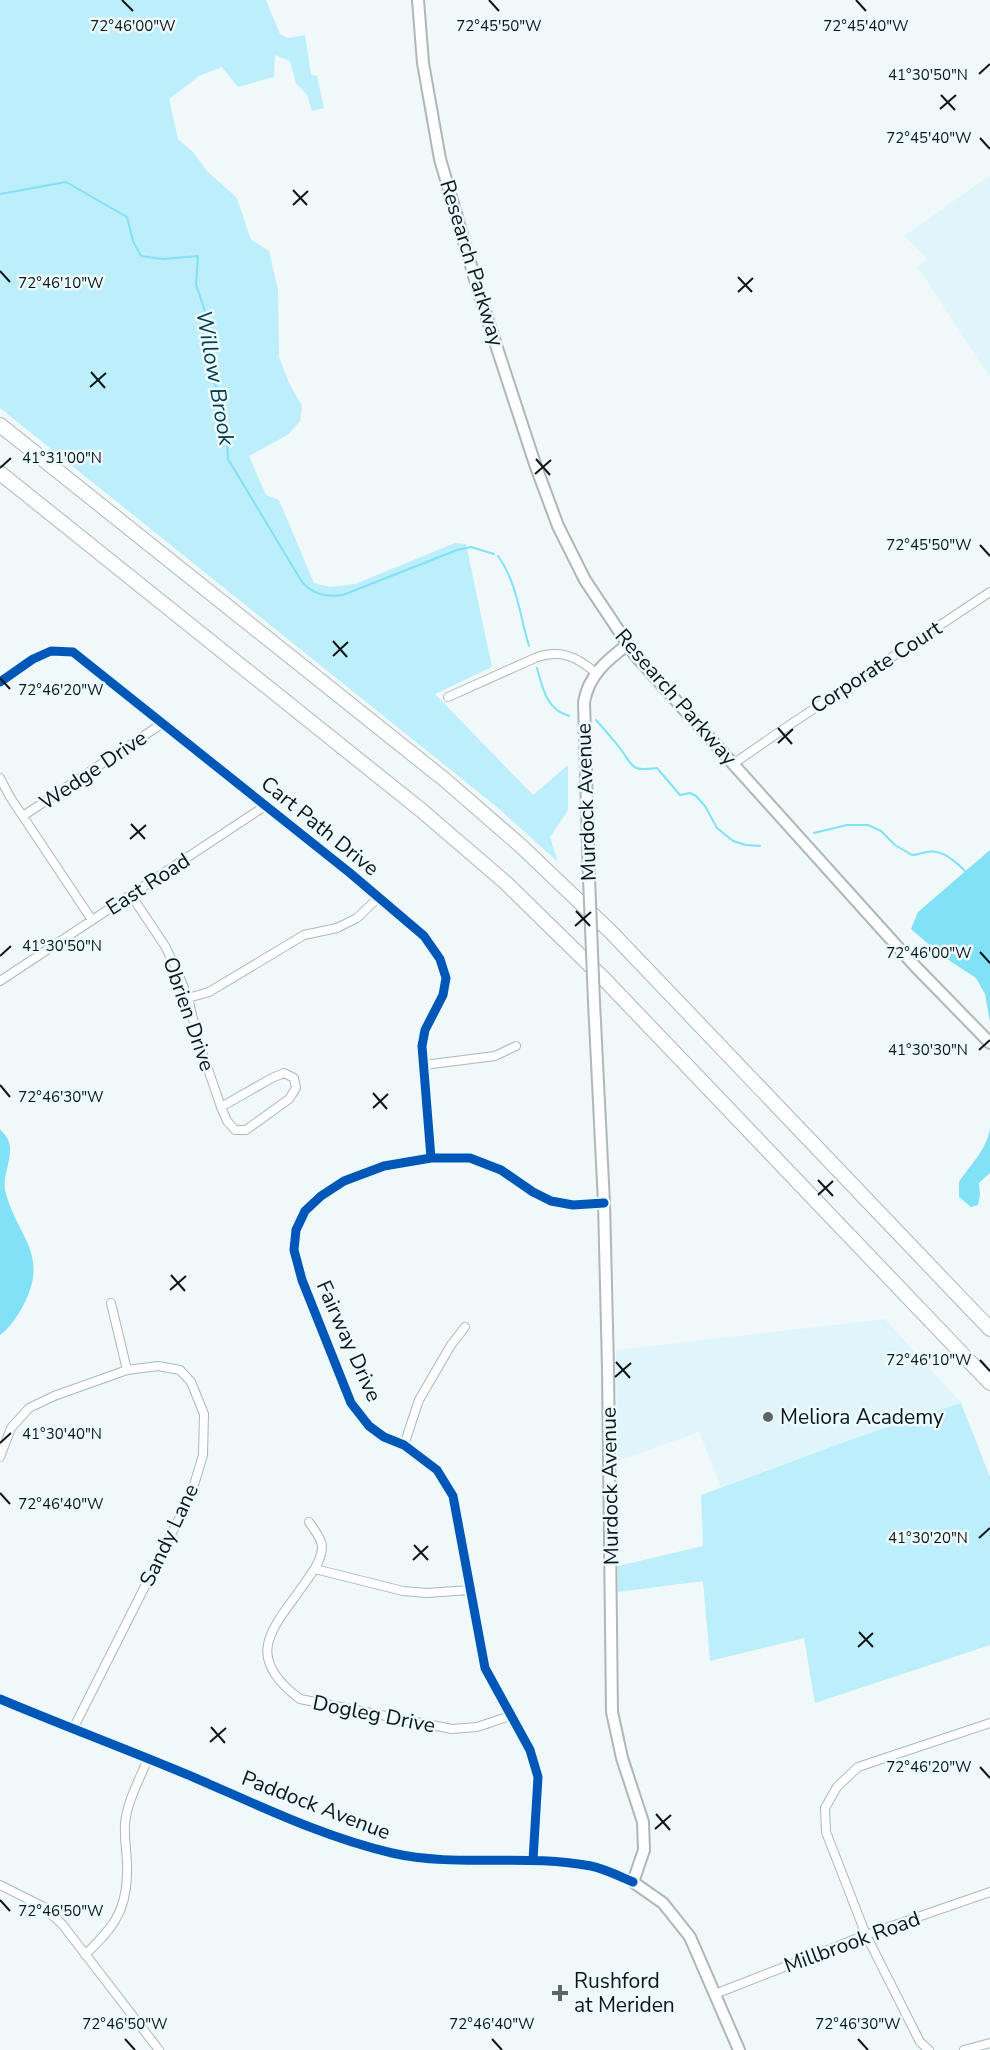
<svg xmlns="http://www.w3.org/2000/svg" width="990" height="2050" viewBox="0 0 990 2050" font-family="'Nunito Sans',sans-serif">
  <style>
    .built { fill: #e0f5fb }
    .green { fill: #bdeefb }
    .water { fill: #81e1f7 }
    .lines { fill: none; stroke-linecap: round; stroke-linejoin: round }
    .stream { stroke: #81e1f7; stroke-width: 2 }
    .minor-casing { stroke: #afb7b9; stroke-width: 10 }
    .tertiary-casing { stroke: #afb7b9; stroke-width: 12 }
    .secondary-casing { stroke: #afb7b9; stroke-width: 14 }
    .motorway-casing { stroke: #afb7b9; stroke-width: 16 }
    .minor { stroke: #fdfefe; stroke-width: 8 }
    .tertiary { stroke: #fdfefe; stroke-width: 9 }
    .secondary { stroke: #fdfefe; stroke-width: 10 }
    .motorway { stroke: #fdfefe; stroke-width: 14 }
    .secondary-bridge-casing { stroke: #afb7b9; stroke-width: 14; stroke-linecap: butt }
    .secondary-bridge { stroke: #fdfefe; stroke-width: 10 }
    .cycleway-casing { stroke: #ecfafe; stroke-width: 13 }
    .cycleway { stroke: #0057b8; stroke-width: 9 }
    .ticks { fill: none; stroke: #0e1618; stroke-width: 2 }
    .poi-dot { fill: #5d6567; stroke: #ecfafe; stroke-width: 2 }
    .labels { text-anchor: middle; dominant-baseline: central; stroke-width: 5; stroke-linejoin: round; paint-order: stroke }
    .street-label { font-size: 21px; fill: #0e1618; stroke: #ecfafe }
    .poi-label { font-size: 21px; fill: #0e1618; stroke: #ecfafe; text-anchor: start }
    .water-label { font-size: 22px; font-style: italic; fill: #003e4b; stroke: #ecfafe }
    .ticks-label { font-size: 15px; text-anchor: middle; fill: #0e1618; stroke: #ecfafe; stroke-width: 5; stroke-linejoin: round; paint-order: stroke }
  </style>
  <rect width="100%" height="100%" fill="#f0f8fa"/>
  <path class="built" d="M990 175V378L918 267 927 258 904 236Z
    M885 1319 961 1403 861 1436 721 1487 699 1432 618 1461 616 1350Z"/>
  <path class="green" d="M0 0H266L280 34 288 38 305 35 311 75 317 76 324 108 312 111 307 95 296 83 290 61 275 55 274 77 238 87 222 67 199 76 169 99 178 139 193 152 207 171 237 198 251 240 269 251 278 290 279 357 289 383 302 406 300 421 289 434 249 456 266 495 279 500 314 583 330 587 355 584 455 543 466 544 492 667 435 694 533 795 568 765V810L550 837 558 862 497 807 0 408Z
    M961 1403 990 1477V1645L815 1703 804 1638 710 1661 703 1581 618 1592V1566L703 1546 701 1495 861 1436Z"/>
  <path class="water" d="M990 850V1022L985 994 976 978 941 955 911 929 918 912Z
    M990 1128V1173L979 1183 980 1195 978 1205 971 1207 959 1197V1182C970 1165 987 1150 990 1128Z
    M0 1129C2 1132 7 1136 8 1140 15 1155 2 1174 5 1190 16 1236 49 1252 25 1302 19 1314 11 1327 0 1335Z"/>
  <g class="lines">
    <path class="stream" d="M0 194 66 182 127 217 133 241 141 256 163 259 198 256 196 285 205 311 207 342 205 349 210 373 219 393 220 428 227 439 228 459 302 582C314 595 326 597 343 595L457 550 471 547 494 554
      M498 556C517 582 520 617 529 646
      M537 668C543 689 546 709 569 716
      M596 720C604 729 612 738 619 747 634 766 629 772 657 768L680 795 690 793 696 796 705 806 717 828 733 841 746 845 760 846
      M814 833 847 825H868L881 831 895 845 912 855C917 855 921 853 927 852 942 849 955 861 965 871"/>
    <g class="minor-casing">
      <path id="minor" d="M0 682 33 659 51 651 73 652 350 873 424 936 440 959 446 978 443 995 425 1030 422 1046 431 1158
        M448 697 535 658C560 649 576 656 596 673
        M733 764 788 726 990 592
        M0 778 10 797 92 920
        M23 816 163 723
        M131 895 165 946 175 966 188 998 198 1040 221 1107 227 1121 235 1130H246L289 1099 296 1088 294 1078 284 1073 272 1078 221 1107
        M0 981 265 806
        M188 998 209 992 304 935 337 928 357 918 379 897
        M424 1065 495 1056 516 1046
        M111 1303 127 1370
        M404 1445 419 1400 451 1345 465 1327
        M0 1457 11 1428 29 1408 54 1396 127 1370 158 1366 180 1370 191 1382 204 1414 203 1455 191 1495 73 1729
        M309 1522C314 1530 321 1537 322 1546 322 1559 314 1570 307 1580 275 1627 240 1654 300 1699L452 1729 477 1727 510 1716
        M315 1569 403 1591 427 1593 470 1590
        M533 1860 538 1777 530 1750 485 1668 453 1496 437 1470 404 1445 384 1437 369 1426 351 1403 302 1280 294 1250 296 1230 305 1211 321 1196 344 1181 384 1166 431 1158H470L501 1170 533 1192 551 1201 573 1205 604 1203
        M0 1885 42 1906 62 1924 159 2050
        M85 1955C111 1929 126 1914 127 1875 128 1858 124 1841 125 1824 127 1801 140 1779 148 1758
        M715 1994 866 1935 990 1892
        M929 2050 920 2042 866 1935 826 1832 825 1808 837 1787 858 1767 990 1723
        M964 2050 990 2043"/>
    </g>
    <g class="tertiary-casing">
      <path id="tertiary" d="M0 1699C64 1726 129 1750 193 1777 258 1805 323 1837 392 1853 457 1868 525 1853 591 1866 605 1869 619 1876 633 1882"/>
    </g>
    <g class="secondary-casing">
      <path id="secondary" d="M418 0 423 63 440 159 479 293 535 464 558 526 585 580 635 655 914 965 990 1043
        M589 878 584 702C589 675 606 661 627 645
        M594 1002 604 1203 608 1368 612 1712 622 1758 643 1822 644 1850 633 1882 663 1903 690 1937 739 2050"/>
    </g>
    <g class="motorway-casing">
      <path id="motorway" d="M0 425 445 780 521 846 611 932 990 1329
        M0 473 421 810 506 883 606 981 990 1383"/>
    </g>
    <use href="#minor" class="minor"/>
    <use href="#tertiary" class="tertiary"/>
    <use href="#secondary" class="secondary"/>
    <use href="#motorway" class="motorway"/>
    <g class="secondary-bridge-casing">
      <path id="secondary-bridge" d="M589 878 594 1002"/>
    </g>
    <use href="#secondary-bridge" class="secondary-bridge"/>
    <g class="cycleway-casing">
      <path id="cycleway" d="M0 682 33 659 51 651 73 652 350 873 424 936 440 959 446 978 443 995 425 1030 422 1046 431 1158
        M0 1699C64 1726 129 1750 193 1777 258 1805 323 1837 392 1853 457 1868 525 1853 591 1866 605 1869 619 1876 633 1882
        M533 1860 538 1777 530 1750 485 1668 453 1496 437 1470 404 1445 384 1437 369 1426 351 1403 302 1280 294 1250 296 1230 305 1211 321 1196 344 1181 384 1166 431 1158H470L501 1170 533 1192 551 1201 573 1205 604 1203"/>
    </g>
    <use href="#cycleway" class="cycleway"/>
  </g>
  <path class="ticks" d="M122 0 133 11M489 0 499 11M856 0 866 11M979 74 990 64M941 95 955 110M940 109 956 95M980 138 990 149M293 190 307 205M293 205 308 191M0 271 10 282M738 277 752 292M738 292 753 278M91 372 105 388M90 387 106 373M536 459 550 475M0 468 11 458M535 474 551 460M980 545 990 556M333 641 347 657M333 656 348 642M0 678 10 689M778 728 792 744M778 743 793 729M131 824 145 839M130 839 146 825M576 911 590 926M575 926 591 912M980 952 990 963M0 956 11 946M979 1050 990 1040M0 1085 10 1097M373 1093 387 1109M373 1108 388 1094M818 1180 833 1196M818 1195 833 1181M171 1275 185 1291M170 1290 186 1276M980 1360 990 1371M616 1362 630 1378M615 1377 631 1363M0 1443 11 1433M0 1493 10 1504M979 1538 990 1528M414 1545 428 1560M413 1560 428 1546M859 1632 873 1647M858 1647 873 1633M211 1727 225 1743M210 1742 226 1728M980 1767 990 1778M656 1814 670 1830M655 1829 671 1815M0 1900 10 1911M125 2039 135 2050M492 2039 502 2050M858 2039 868 2050"/>
  <g class="poi-dot">
    <circle cx="768" cy="1417" r="6"/>
    <path d="M557 1984h6v6h6v6h-6v6h-6v-6h-6v-6h6z"/>
  </g>
  <g class="labels">
    <g class="street-label">
      <text transform="translate(472 263) rotate(73)">Research Parkway</text>
      <text transform="translate(876 667) rotate(-33)">Corporate Court</text>
      <text transform="translate(676 697) rotate(49)">Research Parkway</text>
      <text transform="translate(93 770) rotate(-34)">Wedge Drive</text>
      <text transform="translate(586 802) rotate(-92)">Murdock Avenue</text>
      <text transform="translate(320 826) rotate(39)">Cart Path Drive</text>
      <text transform="translate(148 884) rotate(-33)">East Road</text>
      <text transform="translate(189 1014) rotate(71)">Obrien Drive</text>
      <text transform="translate(349 1341) rotate(66)">Fairway Drive</text>
      <text transform="translate(610 1486) rotate(-91)">Murdock Avenue</text>
      <text transform="translate(169 1535) rotate(-65)">Sandy Lane</text>
      <text transform="translate(374 1714) rotate(11)">Dogleg Drive</text>
      <text transform="translate(316 1805) rotate(21)">Paddock Avenue</text>
      <text transform="translate(852 1942) rotate(-20)">Millbrook Road</text>
    </g>
    <g class="poi-label">
      <text x="780" y="1417">Meliora Academy</text>
      <text x="574" y="1981">Rushford<tspan x="574" dy="24">at Meriden</tspan></text>
    </g>
    <g class="water-label">
      <text transform="translate(215 378) rotate(80)">Willow Brook</text>
    </g>
  </g>
  <g class="ticks-label">
    <text x="499" y="31">72°45'50"W</text>
    <text x="866" y="31">72°45'40"W</text>
    <text x="133" y="31">72°46'00"W</text>
    <text x="928" y="80">41°30'50"N</text>
    <text x="929" y="143">72°45'40"W</text>
    <text x="61" y="288">72°46'10"W</text>
    <text x="62" y="463">41°31'00"N</text>
    <text x="929" y="550">72°45'50"W</text>
    <text x="61" y="695">72°46'20"W</text>
    <text x="62" y="951">41°30'50"N</text>
    <text x="929" y="958">72°46'00"W</text>
    <text x="928" y="1055">41°30'30"N</text>
    <text x="61" y="1102">72°46'30"W</text>
    <text x="929" y="1365">72°46'10"W</text>
    <text x="62" y="1439">41°30'40"N</text>
    <text x="61" y="1509">72°46'40"W</text>
    <text x="928" y="1543">41°30'20"N</text>
    <text x="929" y="1772">72°46'20"W</text>
    <text x="61" y="1916">72°46'50"W</text>
    <text x="125" y="2029">72°46'50"W</text>
    <text x="492" y="2029">72°46'40"W</text>
    <text x="858" y="2029">72°46'30"W</text>
  </g>
</svg>
